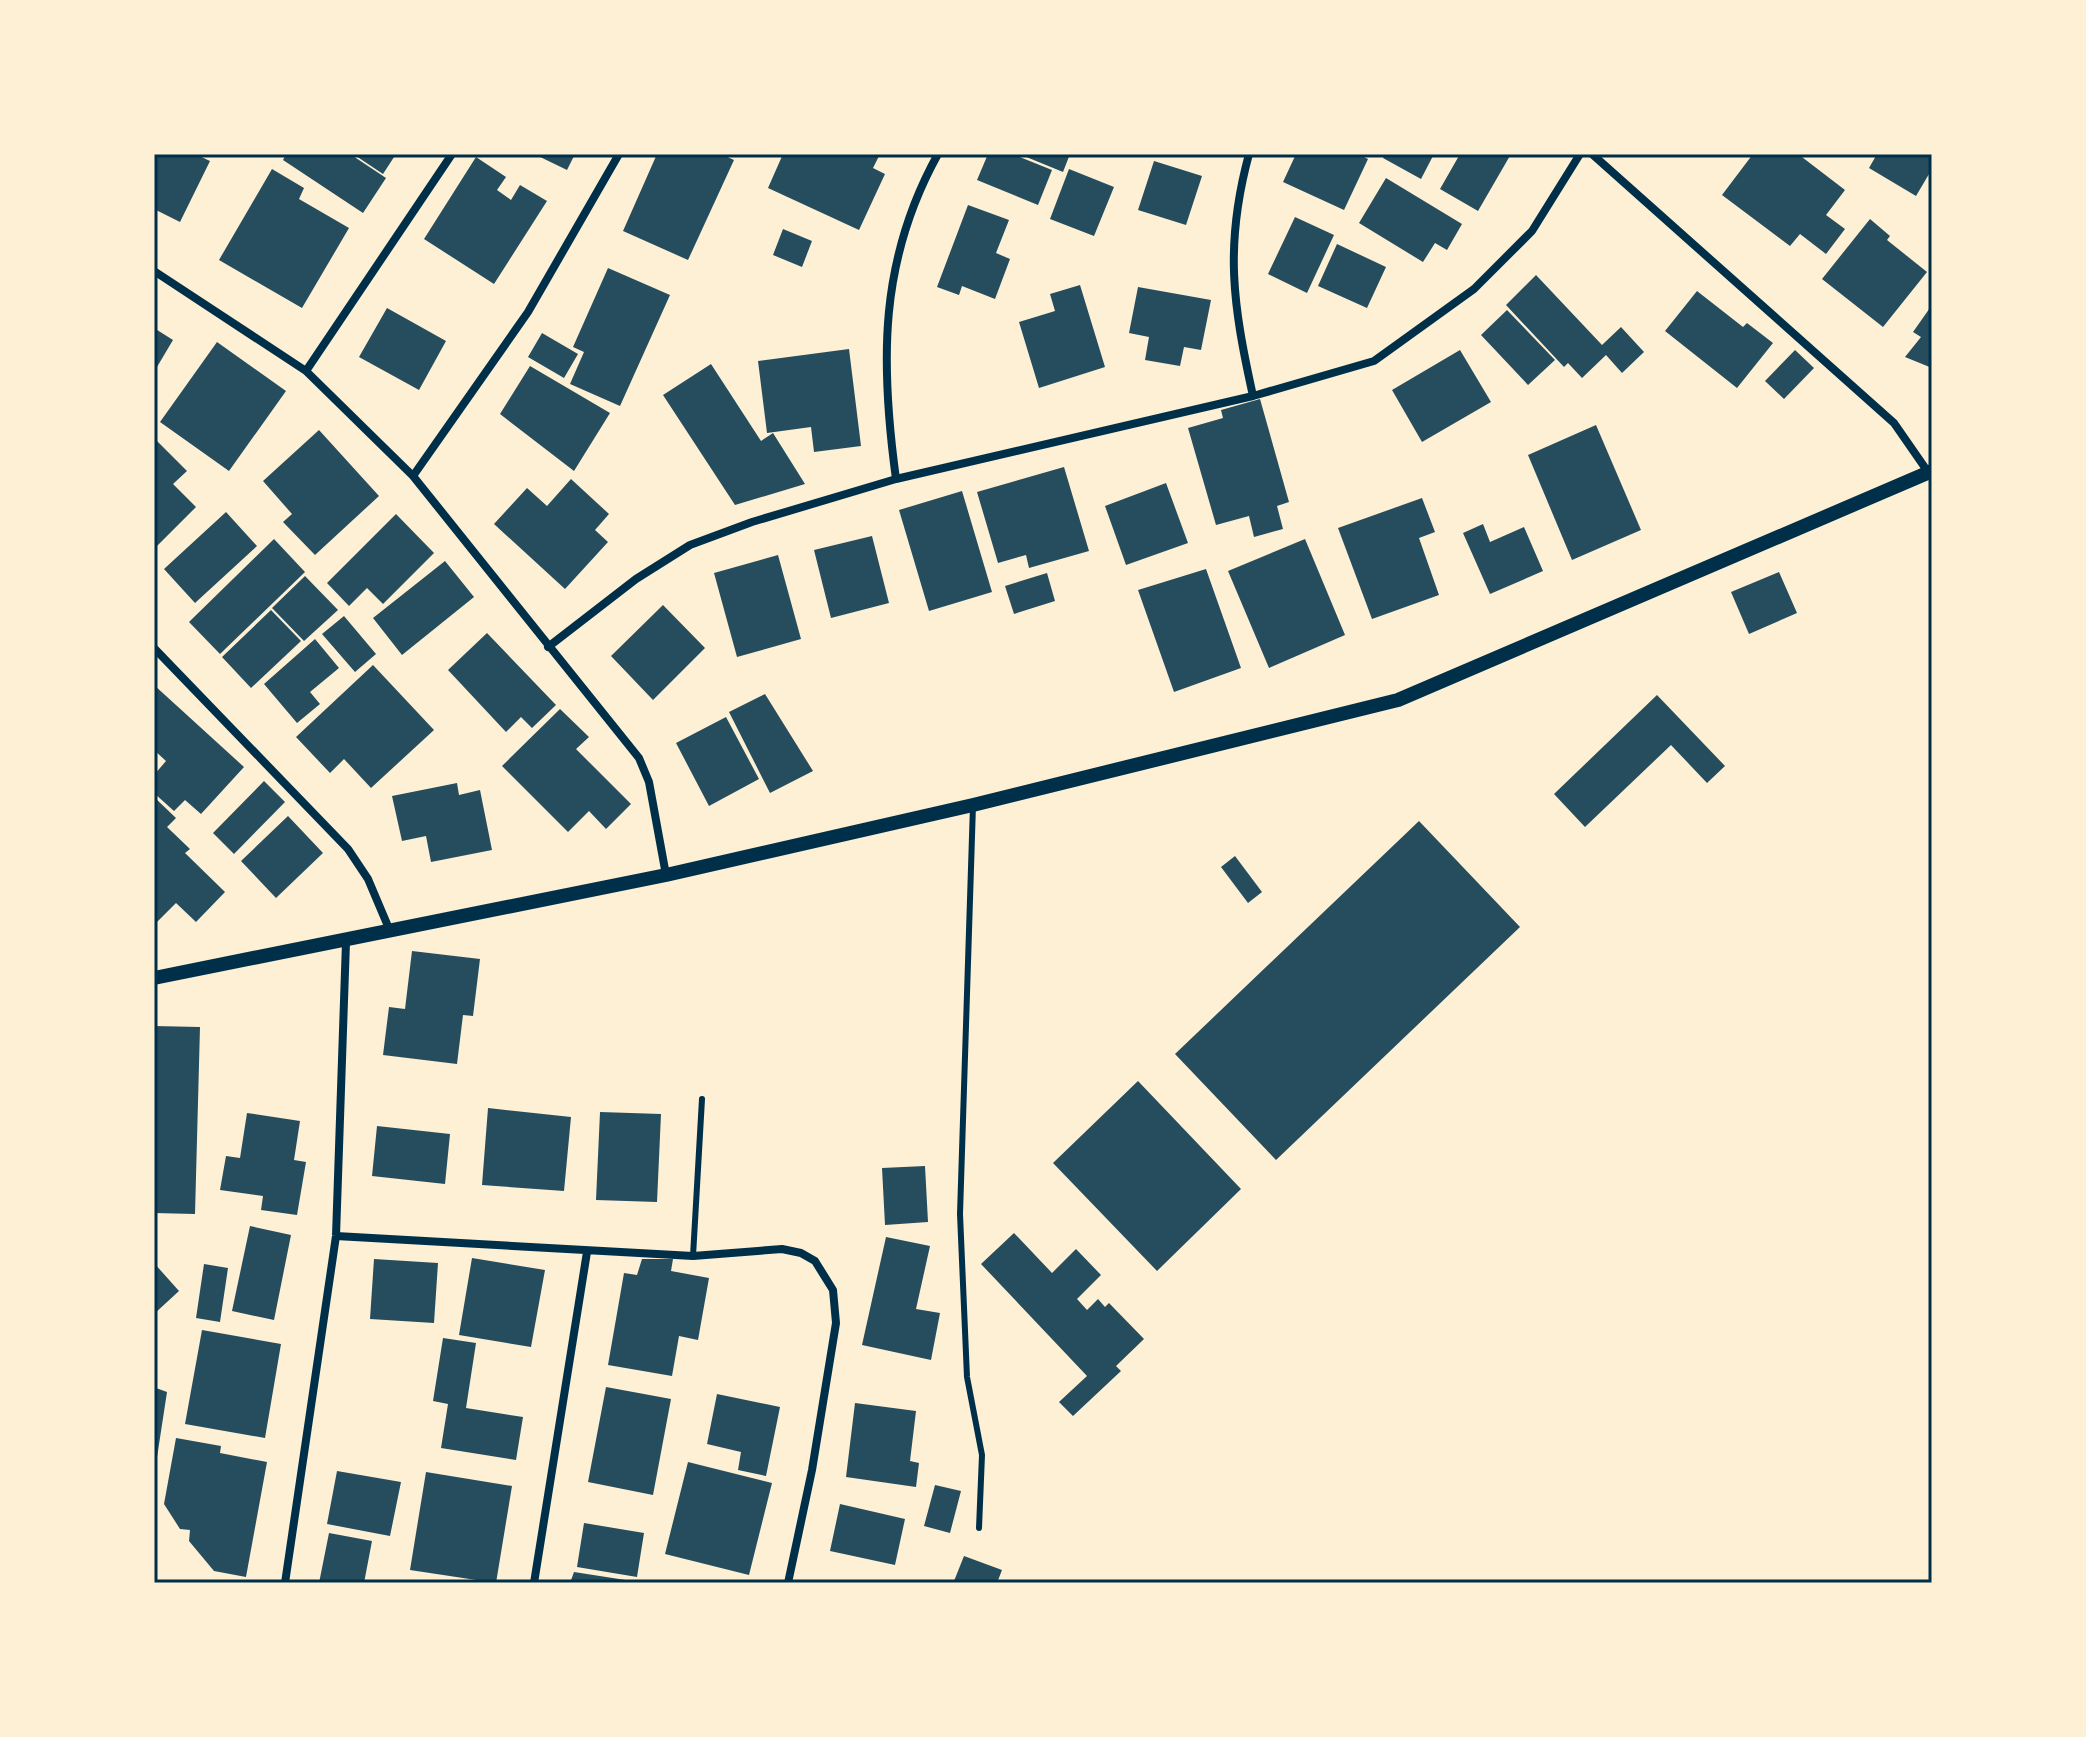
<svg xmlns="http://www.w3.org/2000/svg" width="2086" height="1737" viewBox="0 0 2086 1737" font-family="Manrope,sans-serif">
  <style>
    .building { fill: #264d5e }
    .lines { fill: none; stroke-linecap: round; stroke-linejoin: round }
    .service { stroke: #003049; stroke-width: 6 }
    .minor { stroke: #003049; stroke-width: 8 }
    .tertiary { stroke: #003049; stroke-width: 14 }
    .neatline { fill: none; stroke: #003049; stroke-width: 3 }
  </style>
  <rect width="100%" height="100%" fill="#fdf0d5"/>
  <path class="building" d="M154 154H195L210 161 180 222 154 209Z
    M286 154H350L386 178 363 213 283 160Z
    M353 154H396L383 174Z
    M534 154H575L567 170Z
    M657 154H721L734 160 688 260 623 231Z
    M783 154H880L873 168 885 174 859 230 768 188Z
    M988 154H1012L1052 170 1038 205 977 180Z
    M1019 154H1070L1063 172Z
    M1296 154H1358L1368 159 1344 210 1283 182Z
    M1385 154H1434L1421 179 1383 158Z
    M1460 154H1511L1478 211 1440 189Z
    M1753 154H1798L1845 190 1826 215 1845 229 1826 254 1800 234 1790 246 1722 195Z
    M1877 154H1932V169L1916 196 1869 168Z
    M476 157 506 177 497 190 511 200 520 185 547 201 494 284 424 239Z
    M1154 161 1202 176 1186 225 1138 210Z
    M272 169 304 188 299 199 349 228 302 308 219 260Z
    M1069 169 1114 187 1094 236 1050 219Z
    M1386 178 1462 224 1447 250 1435 243 1423 262 1359 223Z
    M968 205 1009 220 996 253 1010 259 995 299 962 286 959 295 937 287Z
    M1295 217 1334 235 1307 293 1268 274Z
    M1870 219 1890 236 1887 240 1927 272 1883 327 1822 279Z
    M783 229 812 241 802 267 773 255Z
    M1337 244 1386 267 1367 308 1318 286Z
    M608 268 670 295 620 406 570 384 584 352 573 347Z
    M1536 275 1602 345 1621 327 1644 352 1622 373 1606 355 1582 378 1568 363 1564 367 1506 305Z
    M1080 285 1105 367 1039 388 1019 322 1055 311 1050 294Z
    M1138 287 1211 300 1201 350 1184 347 1180 366 1145 360 1149 337 1129 333Z
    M1697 291 1743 327 1747 323 1773 343 1737 388 1665 331Z
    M1932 305V368L1905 357 1921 337 1913 332Z
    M387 308 446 341 419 390 359 357Z
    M1507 310 1555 360 1528 385 1481 335Z
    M154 328 173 340 154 372Z
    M542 333 578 354 564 378 528 357Z
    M217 342 286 391 229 471 160 422Z
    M849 349 861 446 814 452 811 427 767 433 758 361Z
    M1460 350 1491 402 1422 442 1392 390Z
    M1795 350 1814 368 1784 399 1765 381Z
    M711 364 761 441 773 433 805 484 735 505 663 395Z
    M530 366 610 413 574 471 500 414Z
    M1260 399 1289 502 1277 506 1283 529 1254 537 1249 516 1216 525 1188 428 1223 418 1221 410Z
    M1596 425 1641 530 1572 560 1528 455Z
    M319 430 379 496 315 555 283 522 292 514 263 481Z
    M154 438 187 471 173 484 196 507 154 549Z
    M1064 467 1089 551 1029 568 1026 555 998 563 977 492Z
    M571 479 609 514 595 530 608 542 565 589 494 524 527 488 547 506Z
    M1166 483 1188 543 1126 565 1105 506Z
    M962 491 992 592 929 611 899 510Z
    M1422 498 1435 532 1419 538 1439 595 1372 619 1338 528Z
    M226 512 257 546 195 603 164 569Z
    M396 514 434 553 383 604 367 588 349 606 327 583Z
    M1483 524 1490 542 1524 527 1543 571 1490 594 1463 533Z
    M872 536 889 603 831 618 814 550Z
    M274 539 305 572 220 654 189 622Z
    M1305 539 1345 635 1269 668 1228 571Z
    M778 555 801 639 737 657 714 573Z
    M445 561 474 597 402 655 373 618Z
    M1206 569 1241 668 1174 692 1138 590Z
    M1779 572 1797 613 1749 634 1731 592Z
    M1047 573 1055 601 1014 614 1005 586Z
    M305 576 338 610 304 641 272 608Z
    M663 605 705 648 653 700 611 656Z
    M271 610 301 641 251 688 222 657Z
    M344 616 376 654 355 672 322 634Z
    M487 633 556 705 532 728 521 717 506 732 448 670Z
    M315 639 339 668 310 692 320 704 297 723 264 684Z
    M373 665 434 730 371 788 344 759 330 773 296 737Z
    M154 685 244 767 201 814 185 800 174 811 154 793V775L166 761 154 750Z
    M765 694 813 771 770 793 729 712Z
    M1657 695 1725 766 1707 783 1671 745 1585 827 1554 794Z
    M560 709 589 737 576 749 631 804 606 829 589 811 568 832 502 766Z
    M726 717 759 779 709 806 676 743Z
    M264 781 285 802 234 854 213 833Z
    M457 783 459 795 480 790 492 850 431 862 426 836 402 841 392 796Z
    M154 797 176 818 167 827 190 849 185 853 225 892 196 922 176 903 156 923 154 920Z
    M288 816 323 853 276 898 241 861Z
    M1419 821 1520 927 1276 1160 1175 1054Z
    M1235 856 1262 892 1248 903 1221 867Z
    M412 951 480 959 473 1016 463 1015 457 1064 383 1055 389 1007 405 1009Z
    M154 1026 200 1027 195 1214 154 1213Z
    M1138 1081 1241 1189 1157 1271 1053 1163Z
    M488 1108 571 1117 564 1191 482 1185Z
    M600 1112 661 1114 657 1202 596 1200Z
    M247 1113 300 1121 294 1160 306 1162 297 1215 261 1210 263 1196 220 1190 226 1156 240 1158Z
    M377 1126 450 1134 445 1184 372 1176Z
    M925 1166 928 1222 885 1225 882 1168Z
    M250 1226 291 1235 274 1320 232 1311Z
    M1014 1233 1052 1273 1076 1249 1101 1275 1077 1299 1087 1310 1098 1299 1105 1307 1109 1303 1144 1339 1116 1366 1121 1371 1073 1416 1059 1402 1087 1376 981 1264Z
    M886 1237 930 1246 916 1309 940 1313 931 1360 862 1345Z
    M472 1258 545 1270 531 1347 459 1335Z
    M374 1259 438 1263 434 1323 370 1319Z
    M642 1259H673L671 1271 709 1278 698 1340 679 1336 672 1376 608 1365 624 1273 637 1275Z
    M154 1263 179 1291 154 1314Z
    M204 1264 228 1268 220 1322 196 1318Z
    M202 1330 281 1344 265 1438 185 1424Z
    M443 1338 476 1343 466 1408 523 1417 516 1460 441 1448 448 1404 433 1401Z
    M606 1387 671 1399 653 1495 588 1482Z
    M156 1388 167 1392 156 1464 154 1390Z
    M717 1394 780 1407 766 1476 738 1470 741 1452 707 1444Z
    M855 1403 916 1411 910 1461 919 1463 916 1487 846 1477Z
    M176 1438 221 1446 220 1453 267 1462 246 1577 214 1571 189 1541 190 1530 180 1529 164 1504Z
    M688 1462 772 1483 749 1575 665 1554Z
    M337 1471 401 1482 390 1536 327 1524Z
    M426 1472 512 1486 496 1583 410 1570Z
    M935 1485 961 1491 950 1533 924 1526Z
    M840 1504 905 1519 895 1565 830 1551Z
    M584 1523 644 1533 637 1577 577 1567Z
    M329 1533 372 1541 364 1583H319Z
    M964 1556 1002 1570 997 1583 954 1581Z
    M574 1572 632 1581 631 1583H570Z"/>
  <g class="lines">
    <path class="service" d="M973 805 960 1214 967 1377 982 1455 979 1528
      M693 1256 702 1099"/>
    <path class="minor" d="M1249 154C1224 246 1233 305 1253 396
      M1592 154 1894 423 1928 472
      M154 271 306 371 413 476 639 758 649 782 666 875
      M306 371 452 154
      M413 476 528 312 619 154
      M896 479C880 362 879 260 938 154
      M548 647 636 579 690 545 752 522 896 479 1253 396 1374 361 1474 289 1532 231 1580 154
      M154 648 348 849 368 879 390 931
      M336 1236 693 1256 782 1249 801 1253 815 1261 833 1290 836 1323 812 1470 788 1583
      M285 1583 336 1236 346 942
      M534 1583 587 1252"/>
    <path class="tertiary" d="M154 978 666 875 973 805 1398 700 1932 471"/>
  </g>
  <rect width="2086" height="1737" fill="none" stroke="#fdf0d5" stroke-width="312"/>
  <rect x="156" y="156" width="1774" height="1425" class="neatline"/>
</svg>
